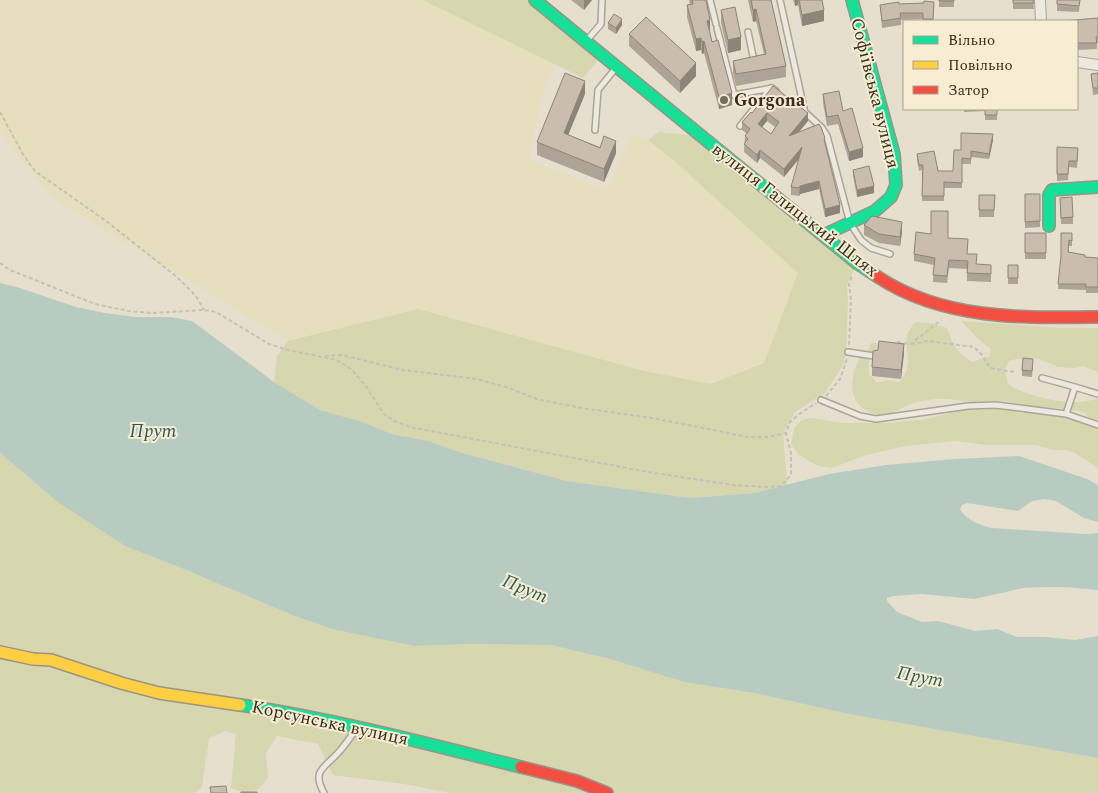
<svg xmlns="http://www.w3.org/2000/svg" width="1098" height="793" viewBox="0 0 1098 793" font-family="Spectral,serif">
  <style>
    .farmland { fill: #e7debe }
    .green { fill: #d6d6af }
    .water { fill: #b8cbc1 }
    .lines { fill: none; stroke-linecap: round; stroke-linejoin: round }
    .lane-casing { stroke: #aba497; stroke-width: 8 }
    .street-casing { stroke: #aba497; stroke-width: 12 }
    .fast-casing { stroke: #9b9386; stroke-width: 14 }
    .slow-casing { stroke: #9b9386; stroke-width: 14 }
    .jam-casing { stroke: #9b9386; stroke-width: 14 }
    .path { stroke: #c7c0b7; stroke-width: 2; stroke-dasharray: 4 2.5; stroke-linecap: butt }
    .lane { stroke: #eee9e0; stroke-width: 5 }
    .street { stroke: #eee9e0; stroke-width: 10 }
    .fast { stroke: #16e098; stroke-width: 11 }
    .slow { stroke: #ffcf43; stroke-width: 11 }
    .jam { stroke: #f24e42; stroke-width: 11 }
    .wall { fill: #aea396; fill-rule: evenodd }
    .shaded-wall { fill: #8d847a }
    .building { fill: #cabdae; stroke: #8d847a; fill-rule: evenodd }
    .poi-dot { fill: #776b5c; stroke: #f7edd3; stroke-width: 2 }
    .labels { text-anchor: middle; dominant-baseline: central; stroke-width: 4; stroke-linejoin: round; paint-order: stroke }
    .street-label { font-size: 18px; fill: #3b2c1e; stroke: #f7edd3 }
    .poi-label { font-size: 18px; font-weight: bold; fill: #3b2c1e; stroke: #f7edd3; text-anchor: start }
    .water-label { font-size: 19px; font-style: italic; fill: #2c5c59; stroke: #f7edd3 }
  </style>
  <rect width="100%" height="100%" fill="#e6dfce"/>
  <path class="farmland" d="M0 0H423L555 64 541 97 529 159 607 191 632 135 648 140 671 158 799 273 764 363 711 384 644 371 418 309 288 341 53 198 16 153 0 130Z"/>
  <path class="green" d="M423 0H529L598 60 583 78Z
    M659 132 690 135 856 265 847 285 848 301 846 352 843 365 825 393 795 412 783 433 787 485 754 493 690 498 567 481 459 452 428 441 392 434 363 422 320 410 274 382 277 356 288 341 418 309 644 371 711 384 764 363 798 273 671 158 648 140Z
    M961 321 1064 328H1098V372L1083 366 1075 368 1057 367C1054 364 1051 364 1046 362 1034 356 1023 357 1009 361L1005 369 1008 384C1025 396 1061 403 1082 402 1087 401 1093 400 1098 399V420H1089L1085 412C1066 408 1047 408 1028 406 1020 405 1013 402 1006 401 995 400 985 402 975 402 963 402 950 398 937 399 929 400 919 401 911 404 899 408 888 420 872 413 843 402 851 373 863 352L867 351 871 343 891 344 884 349 874 351 869 361V374L877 383 886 380 900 382C902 379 905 375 906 372 913 352 897 339 916 322L929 323 947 328C953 345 956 352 972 362L990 356 991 349C979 341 971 331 961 321Z
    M1008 409 1019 413 1044 412 1059 417H1070L1098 428V468L1075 453 1066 450H1053L1035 445H986L954 441 906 446 866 455 832 468 819 466 809 461 798 454 791 444 795 427 802 420 811 418 843 423H891L927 419 962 410Z
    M0 453 59 502 125 546 186 570 292 615 332 629 414 646 469 644 551 645 610 659 684 682 754 693 849 714 1098 758V793H450L404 784 333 775 318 744 277 736 266 753 268 778 258 790 242 792 231 788 236 734 225 731 209 738 202 787 194 793H0Z"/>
  <path class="water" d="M0 283 20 288 76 307 105 313 135 317H171L192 321 274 382 320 410 363 422 392 434 428 441 459 452 567 481 690 498 754 493 829 474 886 465 955 459 1019 456 1087 479 1098 485V522L1084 518 1056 501 1045 499 1032 501 1018 511 967 503 962 505 960 509C967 521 980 525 992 528L1086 534 1098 533V590L1064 587H1045L1024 588 974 599 922 594 893 596 887 598V601L897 612 922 622 938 621 975 631 997 629 1017 637H1046L1075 640 1098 636V758L849 714 754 693 684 682 610 659 551 645 469 644 414 646 332 629 292 615 186 570 125 546 58 502 0 453Z"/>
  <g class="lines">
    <g class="lane-casing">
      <path id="lane" d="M710 0 716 24
        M780 0 805 113
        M717 28 734 95 772 88 776 91
        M748 32 754 61
        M588 39 601 24 602 0
        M805 112 822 128 827 136 850 223 861 240 871 248 890 254
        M740 126 771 88
        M595 130 598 90 615 69
        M848 352 874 356
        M1042 378 1075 387 1066 414
        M1075 387 1098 394
        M821 400 860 416 876 419 968 406 996 405 1066 414 1098 425
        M324 793C312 771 323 769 337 754 344 747 350 738 356 729"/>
    </g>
    <g class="street-casing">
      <path id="street" d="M1040 0 1041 21
        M1077 62 1098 65"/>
    </g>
    <g class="fast-casing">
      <path id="fast" d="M535 0 858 264 878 277
        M1049 226V195L1052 190 1098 187
        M824 235 875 211 891 197 896 185 894 154 852 0
        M240 705C335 719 428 744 521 767"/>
    </g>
    <g class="slow-casing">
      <path id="slow" d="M0 652 33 659 51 660 121 683 159 693 240 705"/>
    </g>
    <g class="jam-casing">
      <path id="jam" d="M878 277C943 320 1023 318 1098 317
        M521 767 577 781 607 793"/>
    </g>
    <path class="path" d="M0 112 24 156 35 171 106 221 177 277 196 296 204 310
      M0 263 10 270 95 304 129 311 151 313 204 310 216 312 269 344 288 350 337 360 351 369 365 385 384 414 394 421 410 427 648 472 733 485 768 487 781 486 791 475V453L786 433 790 422 798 415 816 403
      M897 342 911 344 941 320
      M911 344 928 341 974 347 982 355 990 368 1014 372
      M849 345 851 300 849 284 852 275
      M325 356 342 355 403 370 477 379 506 387 537 399 582 408 652 418 748 437H768L786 433
      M826 396 840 379 847 359"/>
    <use href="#lane" class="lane"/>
    <use href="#street" class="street"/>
    <use href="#fast" class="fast"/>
    <use href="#slow" class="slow"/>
    <use href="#jam" class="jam"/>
  </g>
  <path class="wall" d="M571 0H592L584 10Z
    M689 0H706L710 32 712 42 732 105 719 109 704 53 702 54 701 50 696 51 687 17V5H690Z
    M748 0H771L786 66V77L736 86 733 73V61L764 54 756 21 753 22Z
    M793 0H822L824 21 802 26 798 5 795 6Z
    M939 0H954V7H939Z
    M1013 0H1033L1034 9H1013Z
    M1057 0H1080L1079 12 1057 11Z
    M899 4 934 8 933 21H923V19L901 20V25L882 28 880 5Z
    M721 10 741 50 728 53 721 23Z
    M1098 18V43H1097V49L1077 50V21Z
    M608 23 622 25 616 34 608 29Z
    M629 34 696 76 680 93 629 46Z
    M1098 73V94L1093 95 1091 74Z
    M773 86 808 121 798 133 825 144 840 213 825 217 819 189 800 194 799 196 791 195V187L799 159 784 177 760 158 757 163 744 152 745 136 747 134 742 130V122L752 113ZM767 121 775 127 771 134 762 127Z
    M585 94 568 135 616 153 604 182 537 155V142Z
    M823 94 843 111 863 157 849 161 838 124 827 126 823 103Z
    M964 109H997V120H985V111L964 112Z
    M993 140 989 159 971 157V164H962V188H944V201H922V170L919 171 917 160V154L938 171H953L961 150Z
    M1057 147 1078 155 1077 168 1069 167 1068 180 1057 181Z
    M853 170 874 193 857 197 853 176Z
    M1025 194H1040V227L1025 228Z
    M979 195H995L994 217H979Z
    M1060 198 1073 217V224H1061Z
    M864 225 902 232 900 246 879 243 864 235Z
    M1025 233H1046V259H1025Z
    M1072 233V246H1069V252L1085 257 1098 258V293H1086V290L1058 289 1061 256Z
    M948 238 967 254 977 264 991 273V282L967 281V269L949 268 947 283 933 282 934 265 914 261V254Z
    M1008 265H1018V284H1008Z
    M904 353 901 379 872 376V367Z
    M1033 366 1032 377 1022 376V370Z"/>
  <path class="shaded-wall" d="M584 0H592L584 10Z
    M795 0H798V5L795 6Z
    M756 9V21L753 22V10Z
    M824 10V21L802 26V15Z
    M622 19V25L616 34V28Z
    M710 20V32L707 33V21Z
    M741 37V50L728 53V40Z
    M701 38V50L696 51V39Z
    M704 41V53L702 54V42Z
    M696 63V76L680 93V81Z
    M585 81V94L564 145V133Z
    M732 93V105L719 109V97Z
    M767 113V121L758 132V124Z
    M808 113V121L789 144V136Z
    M993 134V140L989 159V154Z
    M616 141V153L604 182V169Z
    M802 147V155L784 177V169Z
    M863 148V157L849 161V152Z
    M760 150V158L757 163V155Z
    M819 181V189L800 194 799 196 800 186Z
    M874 186V193L857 197V190Z
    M840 205V213L825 217V209Z
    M902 222V232L900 246V237Z
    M904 344V353L901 379V370Z"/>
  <path class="building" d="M692 0H706L710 20 707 21 712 42 718 40 732 93 719 97 704 41 702 42 701 38 696 39 687 5 693 4Z
    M751 0H771L786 66 736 74 733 61 766 54 756 9 753 10Z
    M799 0H822L824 10 802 15Z
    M939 0H954V1H939Z
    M1013 0H1033L1034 3H1013Z
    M1057 0H1080L1079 6 1057 4Z
    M924 1 934 2 933 19H923V13H900L901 18 882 21 880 5 899 2V4L924 3Z
    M735 7 741 37 728 40 721 10Z
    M614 14 622 19 616 28 608 23Z
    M646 17 696 63 680 81 629 34Z
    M1098 18V37H1096L1097 43H1077V21H1063Z
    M565 73 585 81 564 133 600 148 604 136 616 141 604 169 537 142Z
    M1098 73V88H1093L1091 74Z
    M773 86 808 113 789 136 819 124 821 127 825 138 824 139 840 205 825 209 819 181 800 186 799 188 791 187 802 147 784 169 760 150 757 155 744 144 748 139 745 136 750 129 742 122 751 112 752 113ZM767 113 779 122 771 134 758 124Z
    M839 91 843 111 852 108 863 148 849 152 838 115 827 117 823 94Z
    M985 109H997V115H985Z
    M961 133 993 134 989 154 971 151V159L962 158V183L944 182V196H922L923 165H919L917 154 934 151 938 171H953L954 150H961Z
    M1057 147 1078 148 1077 161H1069L1068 174H1057Z
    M869 166 874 186 857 190 853 170Z
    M1025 194H1040V221L1025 222Z
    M979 195H995L994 210H979Z
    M1072 197 1073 217 1061 218 1060 198Z
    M931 211H948V238L968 239 967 254H977L976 264 991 265V274L967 273 968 261 949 260 947 276 933 275 935 258 914 254 916 232 931 234Z
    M872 216 902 222 900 237 879 234 864 225Z
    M1025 233H1046V253H1025Z
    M1061 233H1072V241L1069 240 1068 252 1085 255V257L1098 258V287H1086V284H1058L1061 256Z
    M1008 265H1018V278H1008Z
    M879 341 904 344 901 370 872 367 873 351 878 350Z
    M1023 358 1033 359 1032 371 1022 370Z
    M226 786 227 793H211L210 787Z
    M241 792H257V793H241Z"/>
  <circle class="poi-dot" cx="724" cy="100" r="5"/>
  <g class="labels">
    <g class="street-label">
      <text transform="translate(875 93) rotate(76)">Софіївська вулиця</text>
      <text transform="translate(795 210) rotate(38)">вулиця Галицький Шлях</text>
      <text transform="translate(330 723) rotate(12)">Корсунська вулиця</text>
    </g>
    <g class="poi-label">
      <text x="734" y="100">Gorgona</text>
    </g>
    <g class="water-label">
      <text x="153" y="431">Прут</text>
      <text transform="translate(525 589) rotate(22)">Прут</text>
      <text transform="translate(920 677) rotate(11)">Прут</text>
    </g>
  </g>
  <rect x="903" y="20" width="175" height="90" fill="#f7edd3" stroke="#aca08b"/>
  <rect x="913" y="36" width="25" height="8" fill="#16e098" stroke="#aca08b"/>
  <text x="948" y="45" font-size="15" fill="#3b2c1e">Вільно</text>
  <rect x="913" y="61" width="25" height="8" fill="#ffcf43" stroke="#aca08b"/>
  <text x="948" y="70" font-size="15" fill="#3b2c1e">Повільно</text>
  <rect x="913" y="86" width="25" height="8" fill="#f24e42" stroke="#aca08b"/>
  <text x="948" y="95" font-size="15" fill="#3b2c1e">Затор</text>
</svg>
